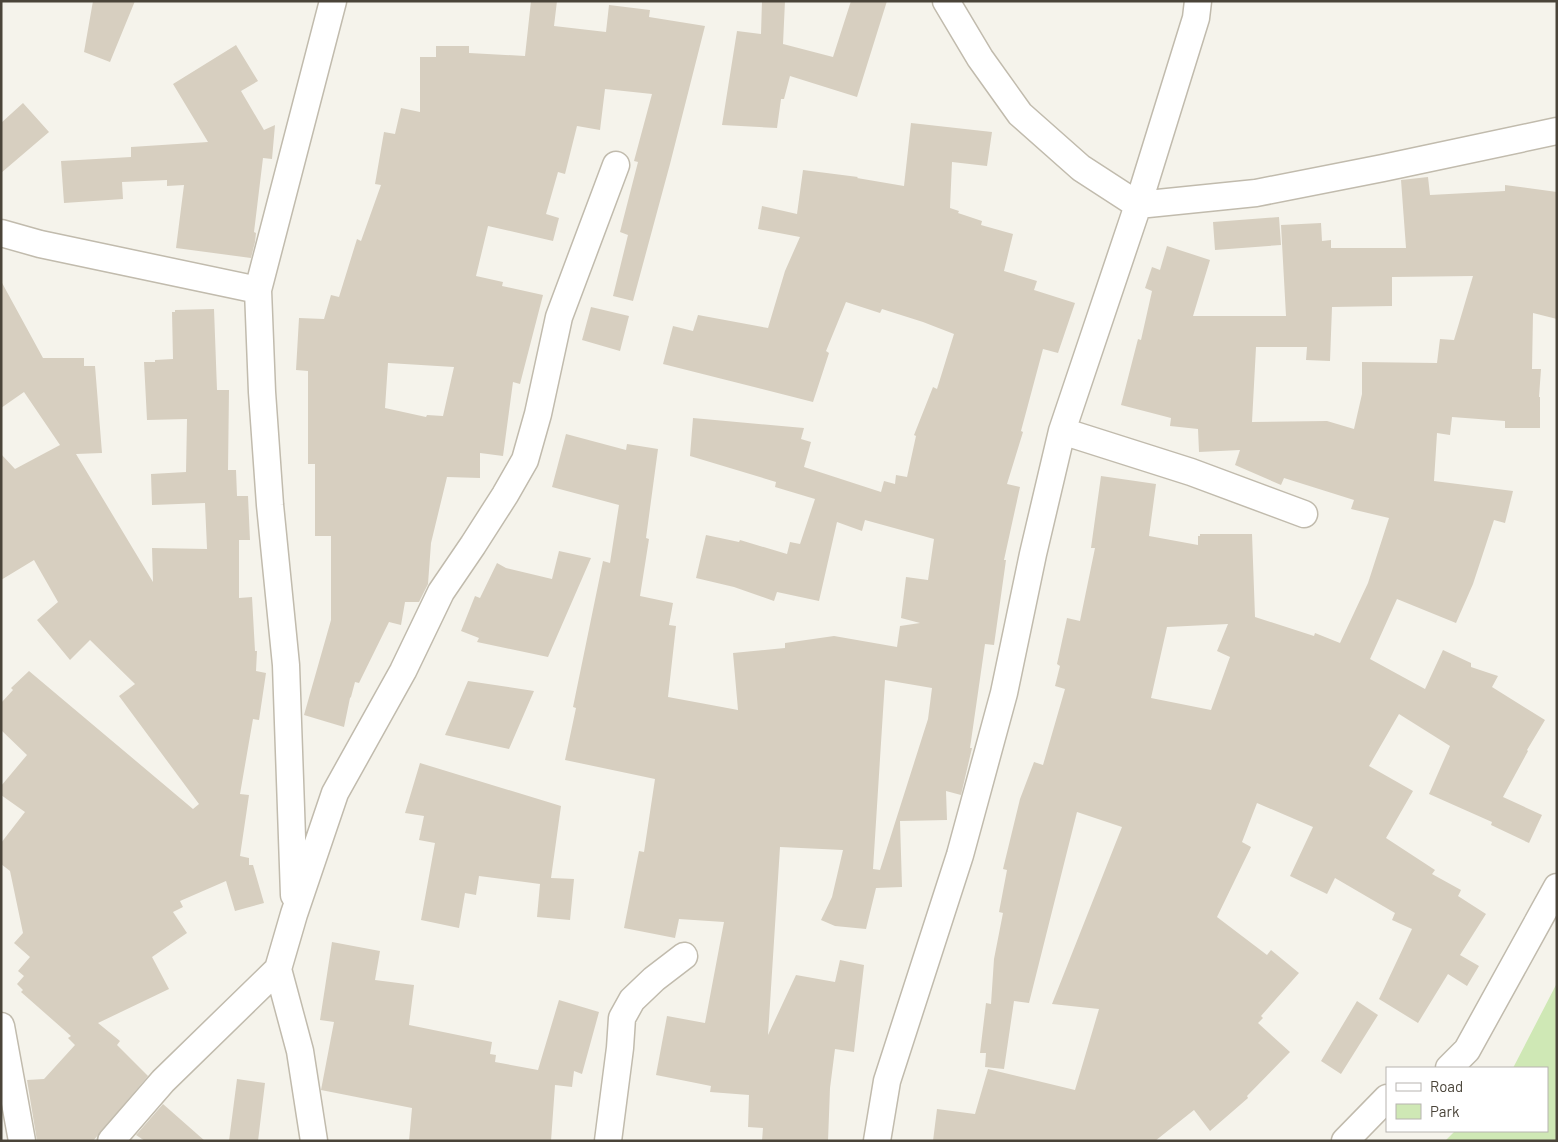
<svg xmlns="http://www.w3.org/2000/svg" width="1558" height="1142" viewBox="0 0 1558 1142" font-family="Barlow,sans-serif">
  <style>
    .green { fill: #cfe8b5 }
    .building { fill: #d7cfc0; fill-rule: evenodd }
    .lines { fill: none; stroke-linecap: round; stroke-linejoin: round }
    .minor-casing { stroke: #c1bbad; stroke-width: 29 }
    .minor { stroke: #fff; stroke-width: 26 }
  </style>
  <rect width="100%" height="100%" fill="#f5f3eb"/>
  <path class="green" d="M1557 983V1141H1445L1455 1131H1547V1068H1513Z"/>
  <path class="building" d="M93 1H135L110 62 84 52Z
    M531 1H557L554 26 606 32 609 5 650 10 649 17 705 26 670 164 633 301 613 296 628 235 620 232 638 162 634 161 652 94 605 89 600 130 577 126 565 174 558 172 546 214 559 218 553 241 488 226 476 276 503 282 502 286 543 295 520 384 513 382 503 456 480 453V478L447 477 431 543 428 584 419 602H405L401 625 389 622 359 683 355 682 351 697 350 698 344 727 304 715 331 620V536H315V464H308V371L296 370 299 318 324 319 331 295 339 297 357 239 361 241 381 185 375 184 384 132 395 134 401 108 420 112V57H436V46H469V53L525 56ZM388 363 454 367 443 416 427 415 426 417 385 408Z
    M762 1H785L783 44 833 57 851 1H887L857 97 790 76 784 99H781L777 128 722 125 737 31 761 34Z
    M236 45 258 81 241 91 264 130 275 125 272 159 263 158 254 232 256 233 255 242 251 258 176 248 184 185 167 186V180L122 182 123 199 64 203 61 161 131 157V147L208 142 173 84Z
    M23 103 49 132 1 173V123Z
    M911 123 992 132 987 166 952 162 950 208 959 211 958 213 982 221 981 225 1013 234 1004 271 1037 281 1034 290 1075 303 1058 353 1043 349 1021 431 1023 432 1007 484 1020 487 1004 560H1006L994 645 985 644 970 748H972L961 795 946 791 947 820 900 821 902 887 876 888 866 929 835 926 821 920 832 897 843 850 780 847 768 1035 796 975 835 982 840 960 864 965 854 1052 835 1049 830 1088 828 1141H762L763 1128 748 1127 749 1095 710 1092 711 1086 656 1075 667 1016 705 1023 724 922 679 919 675 938 624 928 639 851 644 852 655 779 565 760 576 708 573 707 603 561 610 563 619 505 552 487 566 434 626 450 627 444 658 449 646 538 649 539 640 596 673 603 669 625 676 626 668 697 738 710 733 653 785 648V643L834 636 897 647 900 626 920 623 901 618 906 577 928 580 934 539 865 520 862 531 837 522 819 601 777 592 774 601 734 587 696 578 706 535 739 542 740 540 787 554 790 542 800 544 815 499 775 487 776 482 690 456 693 418 804 428 801 439 811 442 804 467 881 492 884 481 895 484 896 475 907 477 916 436 914 435 933 387 937 389 954 334 923 322 882 309 880 313 846 302 826 351 829 353 813 402 663 364 673 326 693 331 698 315 768 328 785 271 800 237 758 229 762 206 797 214 803 170 858 177 857 178 904 186ZM885 680 932 688 928 719 880 870 873 869Z
    M1428 177 1430 195 1505 191V185L1557 192V319L1533 313 1532 369H1541L1539 397H1540V428H1505V421L1452 417 1450 435 1437 433 1434 481 1513 491 1505 523 1494 520 1473 584 1456 623 1397 599 1370 659 1425 689 1443 650 1471 663V667L1498 676 1492 687 1545 720 1527 750 1528 751 1503 797 1542 815 1529 843 1491 825 1492 822 1429 794 1450 746 1399 714 1369 766 1413 791 1386 838 1435 870 1432 874 1461 890 1458 896 1486 914 1460 955 1479 966 1467 986 1448 974 1418 1023 1379 999 1412 929 1392 920 1395 913 1335 878 1327 894 1290 876 1313 827 1257 803 1242 842 1251 847 1217 917 1267 955 1271 950 1299 973 1261 1016 1263 1018 1258 1023 1290 1052 1247 1096 1248 1098 1210 1131 1194 1110 1155 1141H933L937 1109 975 1114 988 1069 1075 1090 1099 1009 1052 1004 1122 827 1077 812 1029 1003 1014 1001 1004 1069 985 1067 986 1053H980L986 1003 991 1004 994 959 1003 913 999 912 1007 870 1003 869 1020 799 1034 762 1043 765 1065 689 1055 686 1060 666 1057 664 1067 618 1080 621 1095 548H1091L1101 476 1156 484 1149 536 1198 545V536H1200V534H1252L1255 617 1314 636 1315 633 1340 643 1368 583 1389 518 1351 509 1354 500 1284 478 1281 485 1235 465 1240 450 1199 452 1198 429 1170 426 1171 418 1121 405 1138 339 1141 340 1152 291 1145 288 1152 267 1160 270 1167 246 1210 260 1193 316H1286L1281 225 1321 223 1322 241 1331 240V248H1406L1401 180ZM1473 276 1454 340 1440 339 1437 363 1362 362V394L1354 429 1327 421 1252 422 1256 347H1307L1306 360 1330 361 1332 307 1392 306V277ZM1228 624 1217 651 1230 657 1211 710 1151 698 1167 627Z
    M1279 217 1281 245 1215 250 1213 222Z
    M1 281 43 358H84V366H95L102 453 76 454 153 582 152 548 207 549 205 503 152 505 151 474 186 472 187 419 147 420 144 362H155V360L173 359 172 312H175V310L214 309 217 390H229L228 470H236L237 496H248L250 540H239V598L252 597 255 651H257L256 671 266 673 259 720 253 719 240 794 249 795 240 856 249 858V865H253L264 903 235 911 226 881 180 901 183 907 173 912 187 933 152 957 169 989 98 1023 120 1041 117 1045 148 1076 93 1141H37L27 1080 44 1079 75 1045 68 1038 71 1036 21 992 23 990 17 984 24 976 18 971 30 957 14 943 23 933 10 871 1 864V843L25 812 1 795V786L27 755 1 730V703L13 690 11 688 29 671 193 809 199 804 119 696 135 684 90 640 70 660 37 620 58 602 34 560 1 580V454L15 469 60 445 24 392 1 408Z
    M591 307 629 316 620 351 582 340Z
    M559 551 591 558 548 657 477 642 479 638 461 631 475 596 480 598 497 563 506 568 552 579Z
    M468 681 534 691 509 749 445 735Z
    M420 763 561 806 551 878 574 879 570 920 537 917 540 884 479 876 476 895 465 893 459 928 421 920 435 843 419 840 424 816 405 813Z
    M332 942 380 951 375 980 414 985 409 1025 492 1042 490 1054 496 1055 495 1062 538 1070 559 1000 599 1012 582 1074 574 1071 572 1087 555 1085 551 1141H409L412 1108 321 1090 334 1022 320 1020Z
    M1357 1001 1378 1015 1341 1074 1321 1061Z
    M237 1079 265 1083 258 1141H229Z
    M163 1104 205 1141H145L136 1135Z"/>
  <g class="lines">
    <g class="minor-casing">
      <path id="minor" d="M946 1 980 58 1020 114 1081 168 1138 205 1256 193 1383 168 1557 131
        M1 233 40 244 258 290
        M1062 431 1191 472 1304 514
        M294 895 286 665 270 505 262 392 258 290 333 1
        M1 1026 22 1141
        M1449 1068 1467 1050 1557 887
        M111 1141 163 1081 278 969
        M314 1141 300 1051 278 969 294 914 335 793 403 671 441 592 473 545 505 495 525 460 538 414 559 317 616 165
        M608 1141 620 1048 622 1018 632 1000 654 979 684 956
        M877 1141 887 1081 960 855 1004 693 1033 554 1062 431 1138 205 1196 18 1198 1
        M1345 1141 1387 1098"/>
    </g>
    <use href="#minor" class="minor"/>
  </g>
  <rect width="1558" height="1142" fill="none" stroke="#4a4439" stroke-width="5"/>
  <rect x="1386" y="1067" width="162" height="65" fill="#ffffff" stroke="#b7b4b0"/>
  <rect x="1396" y="1083" width="25" height="8" fill="#ffffff" stroke="#b7b4b0"/>
  <text x="1430" y="1092" font-size="15" fill="#4a4439">Road</text>
  <rect x="1396" y="1104" width="25" height="15" fill="#cfe8b5" stroke="#b7b4b0"/>
  <text x="1430" y="1117" font-size="15" fill="#4a4439">Park</text>
</svg>
